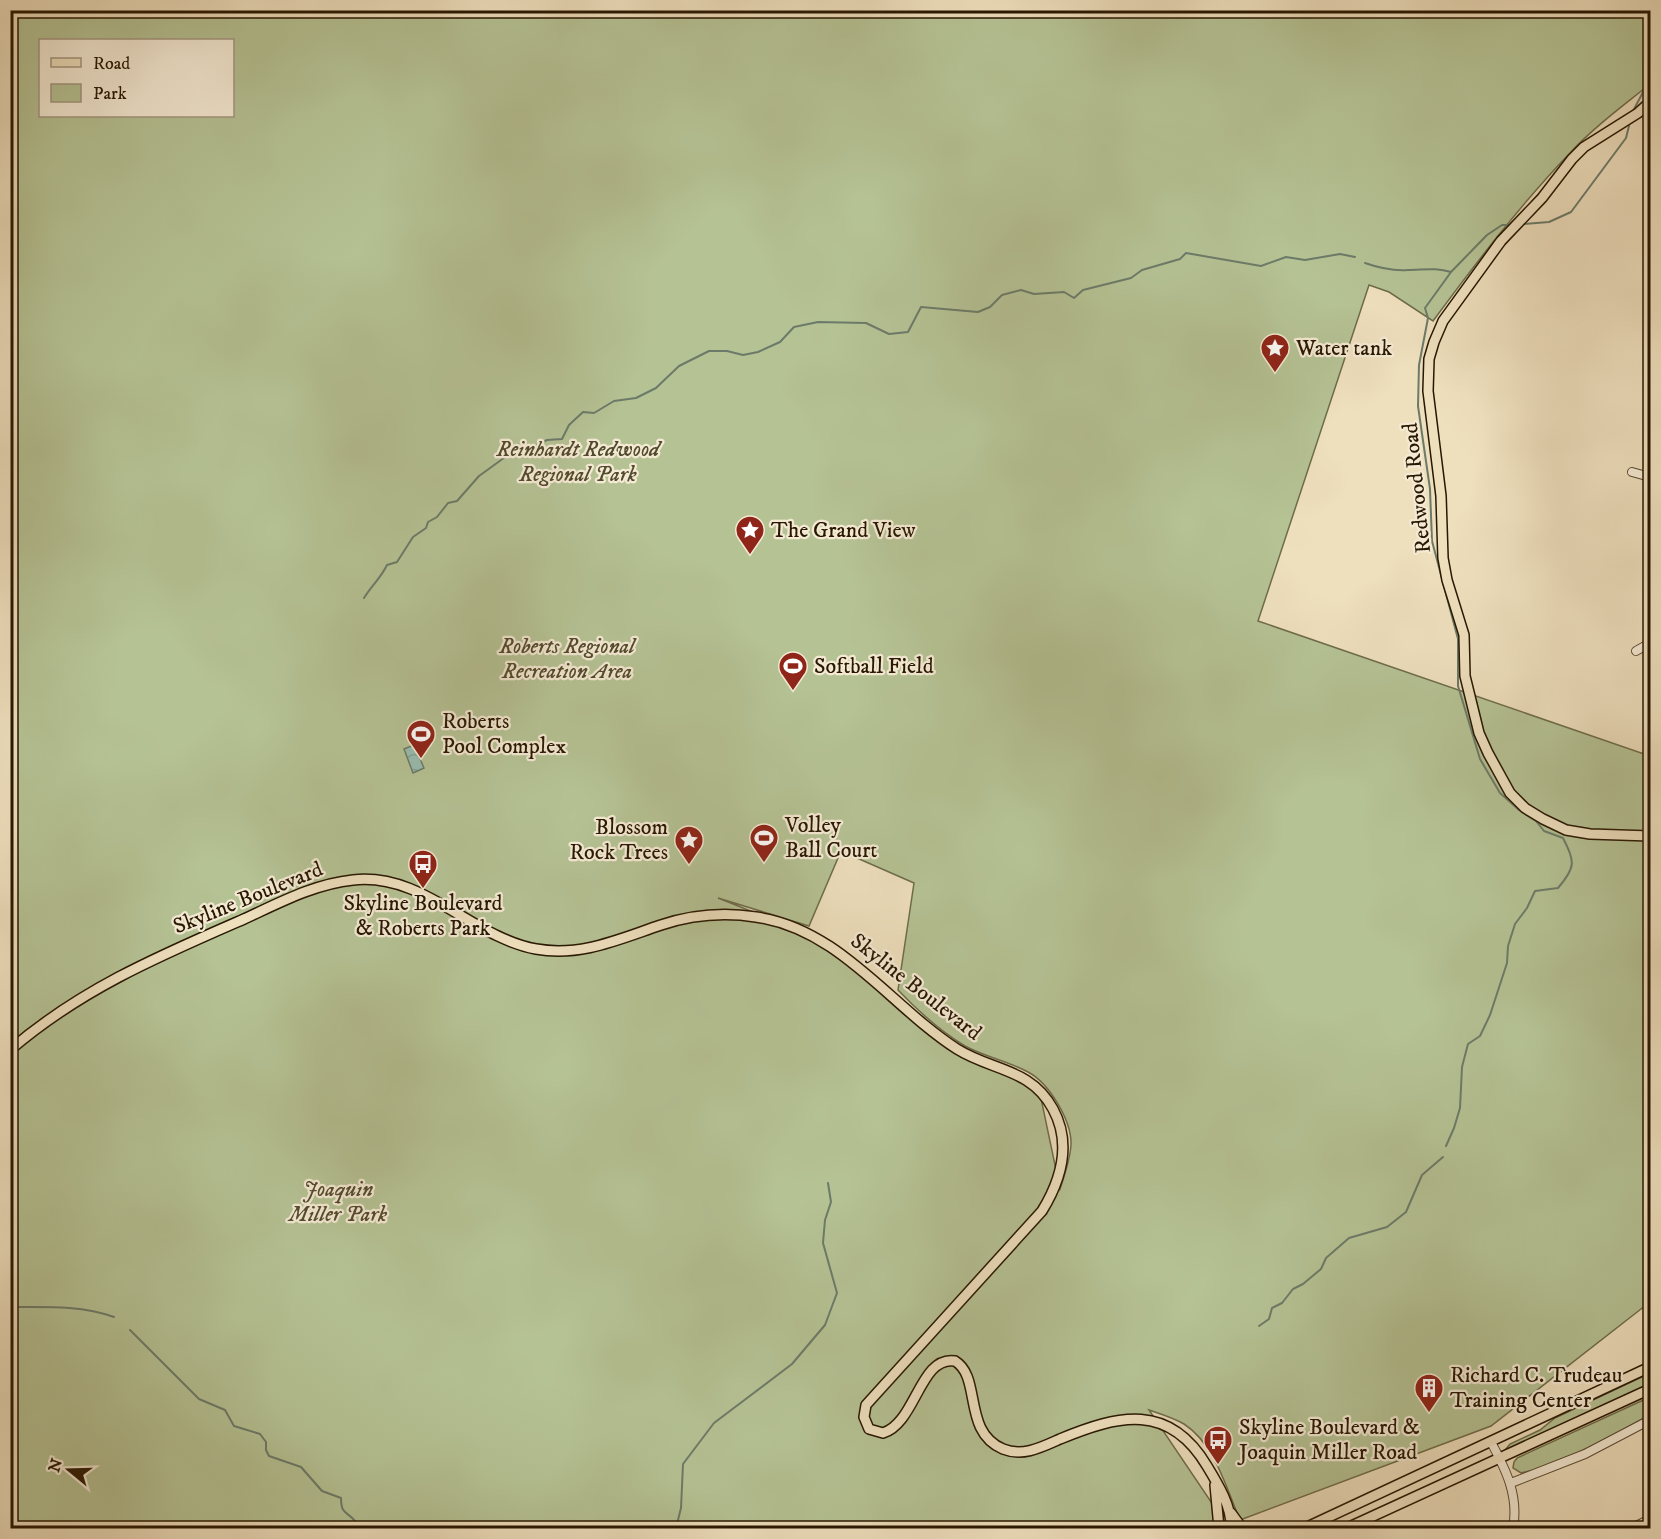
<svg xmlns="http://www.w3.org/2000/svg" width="1661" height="1539" viewBox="0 0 1661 1539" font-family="'IM FELL DW Pica',serif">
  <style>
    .green { fill: #b5c294; stroke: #6e6c4a; stroke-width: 1.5; fill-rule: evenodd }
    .water { fill: url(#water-waves); stroke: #6c7b69; stroke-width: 1.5 }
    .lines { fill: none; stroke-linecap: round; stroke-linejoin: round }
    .stream { stroke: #6c7b69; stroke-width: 2 }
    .minor-casing { stroke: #5a4930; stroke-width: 10 }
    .major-casing { stroke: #281701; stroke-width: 12 }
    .minor { stroke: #f4ead4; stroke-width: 8 }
    .major { stroke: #eedfbd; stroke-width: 9 }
    .labels { text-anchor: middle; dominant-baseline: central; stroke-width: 4.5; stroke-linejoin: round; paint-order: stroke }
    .poi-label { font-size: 22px; fill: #281701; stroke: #f4ead4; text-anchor: start }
    .park-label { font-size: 22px; font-style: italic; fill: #524a2d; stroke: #f4ead4 }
    .street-label { font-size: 22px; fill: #281701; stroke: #f4ead4 }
  </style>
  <defs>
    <pattern id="water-waves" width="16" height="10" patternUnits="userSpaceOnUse" patternTransform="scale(1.5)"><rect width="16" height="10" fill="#99bdaf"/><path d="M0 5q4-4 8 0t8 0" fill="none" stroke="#84a295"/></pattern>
  </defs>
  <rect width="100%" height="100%" fill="#eedfbd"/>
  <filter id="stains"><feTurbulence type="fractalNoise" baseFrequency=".00333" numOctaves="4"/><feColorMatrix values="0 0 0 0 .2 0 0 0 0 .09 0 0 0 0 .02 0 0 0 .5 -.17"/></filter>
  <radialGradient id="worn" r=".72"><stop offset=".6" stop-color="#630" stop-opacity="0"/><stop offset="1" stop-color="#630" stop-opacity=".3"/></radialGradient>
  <path class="green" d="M11 11H1650V84C1623 106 1594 127 1570 153 1520 205 1476 263 1433 321L1389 292 1369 285 1258 621 1650 756V1302L1491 1426 1240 1520C1226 1488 1215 1444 1184 1424 1174 1418 1161 1414 1149 1410L1224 1521 1225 1528H11ZM40 40H232V116H40ZM841 851 914 883 898 990C918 1011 940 1031 965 1046 985 1057 1008 1061 1028 1072 1049 1083 1072 1121 1071 1145 1070 1160 1065 1174 1060 1189L1038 1084 958 1049 806 933 718 898 809 926Z
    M1650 1373V1384L1505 1450 1510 1444 1540 1430 1555 1418Z
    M1650 1397V1415C1612 1435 1564 1464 1521 1473L1513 1468 1514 1462 1517 1458Z"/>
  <path class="water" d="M414 745 424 768 413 773 404 749Z"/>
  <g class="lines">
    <path class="stream" d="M1633 111 1650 79
      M1524 224 1549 222 1571 212 1626 138 1629 126
      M1365 263C1379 268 1393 271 1408 270 1423 270 1436 267 1451 272
      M364 598C371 586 381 578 387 565L397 562 413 537 426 528 428 522 437 517 448 503 457 501 479 476 508 455 517 456 547 440 562 439 569 425 583 412 594 413 614 401 636 398 656 388 679 366 709 351H727L743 355 758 352 780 342 794 327 818 322 866 323 889 334 908 332 921 307 978 312 990 307 1002 295 1021 290 1034 294 1064 292 1074 298 1083 290 1131 278 1142 270 1180 259 1186 253 1261 266 1286 257 1305 260 1340 254 1355 257
      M1446 1146 1454 1128 1460 1108 1462 1067 1468 1044 1480 1036 1490 1015 1507 963 1508 946 1515 924 1527 908 1535 891 1558 888C1576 867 1575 862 1563 838L1544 831 1536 821 1519 810 1500 793 1480 759 1458 686V639L1432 541 1430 489 1418 406 1419 365 1428 318 1425 308 1451 272 1487 235 1502 225H1510
      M10 1307C45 1307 81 1305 114 1317
      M1259 1326 1269 1319 1272 1308 1282 1303 1293 1289 1303 1284 1321 1269 1326 1258 1349 1238 1387 1227 1406 1212 1422 1175 1443 1157
      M130 1330 199 1399 225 1410 234 1426 260 1434 266 1442V1450L269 1456 301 1467 322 1491 341 1498C341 1515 347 1511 356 1522
      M366 1527 372 1528
      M676 1528 681 1508 683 1464 714 1423 792 1364 825 1325 837 1293 823 1243 825 1220 831 1202 828 1183"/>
    <g class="minor-casing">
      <path id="minor" d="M1632 472 1650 477
        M1636 651 1650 643
        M1491 1442C1506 1470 1519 1496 1513 1528
        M1511 1483 1585 1454 1650 1420
        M1632 1528 1650 1519"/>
    </g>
    <g class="major-casing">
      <path id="major" d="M1650 102 1638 113 1584 147 1572 159 1542 198 1501 241 1443 321 1434 342 1429 359 1428 391 1441 496 1443 558 1447 580 1464 635 1465 676 1479 733 1488 753 1510 793 1525 808 1543 819 1566 830 1590 834 1650 836
        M10 1050C81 989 159 956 244 919 279 903 314 884 353 880 423 872 471 937 536 949 581 957 619 939 661 925 691 915 724 912 756 917 840 929 890 1006 957 1049 992 1071 1031 1068 1053 1109 1072 1144 1061 1180 1042 1211L866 1405 864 1417 869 1429 883 1433C916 1423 920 1355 955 1361 982 1377 962 1432 1003 1449 1023 1457 1042 1447 1060 1439 1118 1415 1169 1402 1207 1466 1218 1484 1232 1507 1231 1528
        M1215 1485 1219 1528
        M1231 1513 1242 1528
        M1305 1528 1650 1367
        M1347 1528 1650 1389"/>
    </g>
    <use href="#minor" class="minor"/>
    <use href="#major" class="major"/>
  </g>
  <defs>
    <g id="sight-pin" transform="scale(1.5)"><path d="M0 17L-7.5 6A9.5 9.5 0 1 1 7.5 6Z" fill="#8f2418" stroke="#f4ead4"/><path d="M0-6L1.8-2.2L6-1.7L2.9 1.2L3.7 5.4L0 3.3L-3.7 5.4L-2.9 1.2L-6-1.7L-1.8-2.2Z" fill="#fff"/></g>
    <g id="stadium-pin" transform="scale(1.5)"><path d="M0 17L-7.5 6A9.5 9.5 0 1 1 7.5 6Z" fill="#8f2418" stroke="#f4ead4"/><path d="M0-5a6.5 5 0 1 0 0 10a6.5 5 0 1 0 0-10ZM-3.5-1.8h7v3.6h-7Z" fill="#fff"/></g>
    <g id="bus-pin" transform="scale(1.5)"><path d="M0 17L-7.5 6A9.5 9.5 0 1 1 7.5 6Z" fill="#8f2418" stroke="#f4ead4"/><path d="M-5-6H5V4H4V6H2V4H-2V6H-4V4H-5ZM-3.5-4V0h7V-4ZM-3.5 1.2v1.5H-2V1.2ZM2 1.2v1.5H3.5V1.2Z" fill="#fff"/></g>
    <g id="building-pin" transform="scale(1.5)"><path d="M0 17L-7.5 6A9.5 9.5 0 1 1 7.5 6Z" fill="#8f2418" stroke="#f4ead4"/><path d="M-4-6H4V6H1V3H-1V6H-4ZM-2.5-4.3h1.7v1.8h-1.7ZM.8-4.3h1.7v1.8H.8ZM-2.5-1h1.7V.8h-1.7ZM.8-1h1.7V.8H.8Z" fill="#fff"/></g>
  </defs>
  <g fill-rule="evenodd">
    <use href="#sight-pin" x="1275" y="348"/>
    <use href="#sight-pin" x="750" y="530"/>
    <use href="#stadium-pin" x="793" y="666"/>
    <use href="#stadium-pin" x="421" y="734"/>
    <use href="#stadium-pin" x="764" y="838"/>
    <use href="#sight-pin" x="689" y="840"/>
    <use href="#bus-pin" x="423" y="864"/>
    <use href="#building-pin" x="1429" y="1388"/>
    <use href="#bus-pin" x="1218" y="1440"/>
  </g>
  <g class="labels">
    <g class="poi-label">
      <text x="1296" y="348">Water tank</text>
      <text x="771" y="530">The Grand View</text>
      <text x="814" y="666">Softball Field</text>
      <text x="442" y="721">Roberts<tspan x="442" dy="25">Pool Complex</tspan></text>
      <text x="785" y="825">Volley<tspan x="785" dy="25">Ball Court</tspan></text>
      <text x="668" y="827" text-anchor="end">Blossom<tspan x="668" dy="25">Rock Trees</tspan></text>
      <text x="423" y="903" text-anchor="middle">Skyline Boulevard<tspan x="423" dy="25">&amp; Roberts Park</tspan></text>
      <text x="1450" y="1375">Richard C. Trudeau<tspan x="1450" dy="25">Training Center</tspan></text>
      <text x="1239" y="1427">Skyline Boulevard &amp;<tspan x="1239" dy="25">Joaquin Miller Road</tspan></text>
    </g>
    <g class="park-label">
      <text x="578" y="449">Reinhardt Redwood<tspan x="578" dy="25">Regional Park</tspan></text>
      <text x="567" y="646">Roberts Regional<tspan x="567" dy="25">Recreation Area</tspan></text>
      <text x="338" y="1189">Joaquin<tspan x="338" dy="25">Miller Park</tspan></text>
    </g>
    <g class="street-label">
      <text transform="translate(1417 488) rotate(-96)">Redwood Road</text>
      <text transform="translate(248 898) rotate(-22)">Skyline Boulevard</text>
      <text transform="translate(916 987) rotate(38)">Skyline Boulevard</text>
    </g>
  </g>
  <rect width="1661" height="1539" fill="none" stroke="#eedfbd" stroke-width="36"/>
  <rect x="12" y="12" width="1637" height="1515" fill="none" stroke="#281701" stroke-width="3"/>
  <rect x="18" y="18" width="1625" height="1503" fill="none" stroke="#281701" stroke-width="1.5"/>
  <rect x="39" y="39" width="195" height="78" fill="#f4ead4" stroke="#a29680" stroke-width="1.5"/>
  <rect x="51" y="58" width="30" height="9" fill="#eedfbd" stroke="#a29680" stroke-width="1.5"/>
  <text x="93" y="69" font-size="18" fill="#281701">Road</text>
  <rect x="51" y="84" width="30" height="18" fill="#b5c294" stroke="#a29680" stroke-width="1.5"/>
  <text x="93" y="99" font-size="18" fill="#281701">Park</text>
  <g transform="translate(69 1470) rotate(289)" stroke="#f4ead4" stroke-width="4.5" paint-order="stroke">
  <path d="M0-4.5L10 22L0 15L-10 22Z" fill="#281701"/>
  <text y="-9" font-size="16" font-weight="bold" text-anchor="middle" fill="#281701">N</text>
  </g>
  <rect width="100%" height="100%" filter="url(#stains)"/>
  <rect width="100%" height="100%" fill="url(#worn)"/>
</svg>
